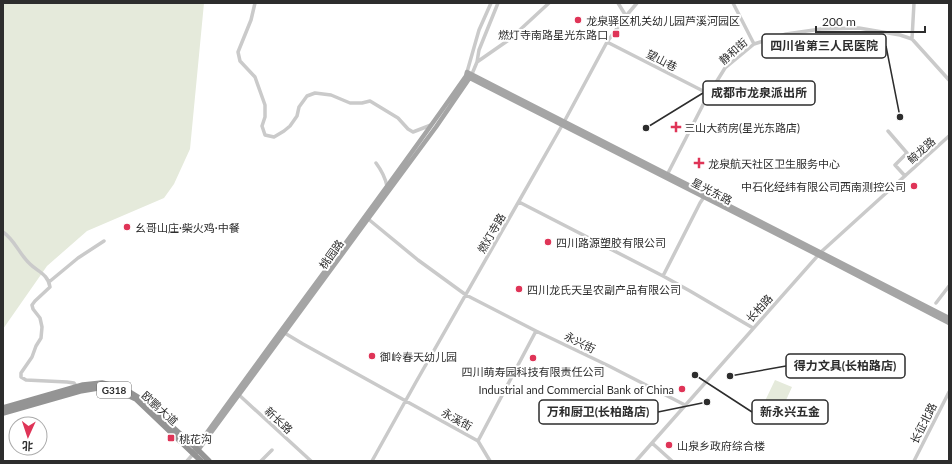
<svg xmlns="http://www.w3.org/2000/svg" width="952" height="464" viewBox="0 0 952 464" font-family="Lato,'Noto Sans SC',sans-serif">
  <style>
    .green { fill: #e5eadb }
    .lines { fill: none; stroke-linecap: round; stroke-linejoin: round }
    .minor { stroke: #cacaca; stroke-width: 3.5 }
    .major { stroke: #a5a5a5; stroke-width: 4.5 }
    .highway { stroke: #949494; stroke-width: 5.5 }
    .poi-dot { fill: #df3457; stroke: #fff; stroke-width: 1.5 }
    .labels { text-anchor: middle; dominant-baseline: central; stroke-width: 4; stroke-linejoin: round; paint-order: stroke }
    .shield { fill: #fff; stroke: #6c6c6c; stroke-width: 1 }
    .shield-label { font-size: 10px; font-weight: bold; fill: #2d2d2d }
    .poi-label { font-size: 11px; fill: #2d2d2d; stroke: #fff; text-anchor: start }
    .street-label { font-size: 11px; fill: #2d2d2d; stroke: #fff }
    .leader { fill: none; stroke: #2d2d2d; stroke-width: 1.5 }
    .callout-dot { fill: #2d2d2d; stroke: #fff; stroke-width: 1.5 }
    .callout { fill: #fff; stroke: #2d2d2d; stroke-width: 1.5 }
    .callout-label { font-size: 12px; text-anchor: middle; font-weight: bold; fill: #2d2d2d }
  </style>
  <rect width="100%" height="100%" fill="#fff"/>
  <path class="green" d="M3 3H204L190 149 174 184 164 198 87 231 47 266 3 329Z
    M775 380 792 387 782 409 765 401Z"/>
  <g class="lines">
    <path class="minor" d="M255 3 251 20 238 52 240 61 255 77 265 105V117L262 126 265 135 274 137 284 131 290 126 297 116 299 107 307 96 315 93 331 95 350 103H362L370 101 398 118 408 129 413 132 431 125
      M618 3 626 16
      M733 3 754 44
      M912 39 914 3
      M607 42 709 94
      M477 62 510 39 549 3
      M467 72 479 30 491 3
      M472 74 477 62 479 50 498 3
      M888 131 907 153 895 165 905 176
      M376 163C382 171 385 177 387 186
      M667 175 707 97 725 68 754 44 786 34 821 29 859 28 900 35 912 39 949 80
      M519 202 663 276 690 291 753 328
      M367 218 418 260 466 295 536 331 609 366 685 405
      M3 232C15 240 19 254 30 264 38 272 48 274 50 287L35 301 32 305 33 309 40 318 42 327 41 338 36 346 32 357 21 373V377L26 380 67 382 74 383 77 387
      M663 276 700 203 704 197
      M49 282 78 258 104 241
      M936 303 949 286
      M283 332 303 344 478 441 490 461
      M238 394 311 461
      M478 441 536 331
      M652 443 672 461
      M187 461 194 453
      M261 461 272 450
      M372 461 416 382 564 122 607 42 626 16 637 3
      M636 461 821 252 949 136
      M914 461 949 392"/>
    <path class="major" d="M466 76 818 255 949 323
      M193 452 196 448C285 323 378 202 466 76L467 72 949 318
      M196 453 368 219 436 127 471 76"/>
    <path class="highway" d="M3 408 83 385 102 383 110 385 128 391 141 399 196 448 209 461
      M3 413 80 391 98 388 108 389 121 392 136 399 201 461"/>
  </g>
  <g class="poi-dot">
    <circle cx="578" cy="20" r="4"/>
    <rect x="612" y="30" width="8" height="8" rx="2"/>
    <path d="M674 121h4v4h4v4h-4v4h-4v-4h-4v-4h4z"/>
    <path d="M697 157h4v4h4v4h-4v4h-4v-4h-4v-4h4z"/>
    <circle cx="914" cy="186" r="4"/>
    <circle cx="127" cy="227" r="4"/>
    <circle cx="548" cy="242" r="4"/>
    <circle cx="519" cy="289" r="4"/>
    <circle cx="372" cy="356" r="4"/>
    <circle cx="533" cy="358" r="4"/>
    <circle cx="682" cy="389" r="4"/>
    <rect x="167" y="434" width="8" height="8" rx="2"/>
    <circle cx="669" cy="445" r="4"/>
  </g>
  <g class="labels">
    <rect class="shield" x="97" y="382" width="34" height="16" rx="3"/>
    <g class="shield-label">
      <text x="114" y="390">G318</text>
    </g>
    <g class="poi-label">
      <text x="586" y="20">龙泉驿区机关幼儿园芦溪河园区</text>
      <text x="608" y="34" text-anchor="end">燃灯寺南路星光东路口</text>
      <text x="684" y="127">三山大药房(星光东路店)</text>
      <text x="708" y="163">龙泉航天社区卫生服务中心</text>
      <text x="906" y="186" text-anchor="end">中石化经纬有限公司西南测控公司</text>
      <text x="135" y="227">幺哥山庄·柴火鸡·中餐</text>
      <text x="556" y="242">四川路源塑胶有限公司</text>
      <text x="527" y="289">四川龙氏天呈农副产品有限公司</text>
      <text x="380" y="356">御岭春天幼儿园</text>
      <text x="533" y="371" text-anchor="middle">四川萌寿园科技有限责任公司</text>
      <text x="674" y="389" text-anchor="end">Industrial and Commercial Bank of China</text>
      <text x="179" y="438">桃花沟</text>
      <text x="677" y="445">山泉乡政府综合楼</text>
    </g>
    <g class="street-label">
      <text transform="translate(733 51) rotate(-41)">静和街</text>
      <text transform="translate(662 60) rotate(27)">望山巷</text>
      <text transform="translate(921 150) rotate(-42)">鲸龙路</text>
      <text transform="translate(712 191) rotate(27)">星光东路</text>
      <text transform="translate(491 233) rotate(-60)">燃灯寺路</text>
      <text transform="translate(331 254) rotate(-54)">桃园路</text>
      <text transform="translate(759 308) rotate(-48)">长柏路</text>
      <text transform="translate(580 342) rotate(26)">永兴街</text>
      <text transform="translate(160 408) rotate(42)">欧鹏大道</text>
      <text transform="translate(457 419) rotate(29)">永溪街</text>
      <text transform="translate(279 420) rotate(43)">新长路</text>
      <text transform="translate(923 423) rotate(-63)">长征北路</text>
    </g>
  </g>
  <path class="leader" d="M900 117L886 46M646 128L703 93M730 376L786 366M695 375L752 412M707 402L658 412"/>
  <g class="callout-dot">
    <circle cx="900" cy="117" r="4"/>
    <circle cx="646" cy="128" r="4"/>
    <circle cx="730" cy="376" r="4"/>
    <circle cx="695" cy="375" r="4"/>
    <circle cx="707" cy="402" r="4"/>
  </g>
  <g class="callout">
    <rect x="762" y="34" width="124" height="24" rx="4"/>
    <rect x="703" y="81" width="112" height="24" rx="4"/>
    <rect x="786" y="354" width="119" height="24" rx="4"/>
    <rect x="752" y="400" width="76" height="24" rx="4"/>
    <rect x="539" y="400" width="119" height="24" rx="4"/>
  </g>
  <g class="callout-label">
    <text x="824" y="50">四川省第三人民医院</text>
    <text x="759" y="97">成都市龙泉派出所</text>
    <text x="845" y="370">得力文具(长柏路店)</text>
    <text x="790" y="416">新永兴五金</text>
    <text x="598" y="416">万和厨卫(长柏路店)</text>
  </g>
  <rect width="952" height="464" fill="none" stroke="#2d2d2d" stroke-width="8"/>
  <g transform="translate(28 436) rotate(183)"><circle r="19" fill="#ffffff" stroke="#ababab"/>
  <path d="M0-3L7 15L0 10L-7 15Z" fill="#df3457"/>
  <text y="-6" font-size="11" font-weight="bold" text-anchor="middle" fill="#2d2d2d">北</text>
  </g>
  <path d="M816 26v6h109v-6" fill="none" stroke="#2d2d2d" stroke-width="2"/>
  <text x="822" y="26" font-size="12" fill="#2d2d2d" stroke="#ffffff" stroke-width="3" paint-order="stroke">200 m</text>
</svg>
